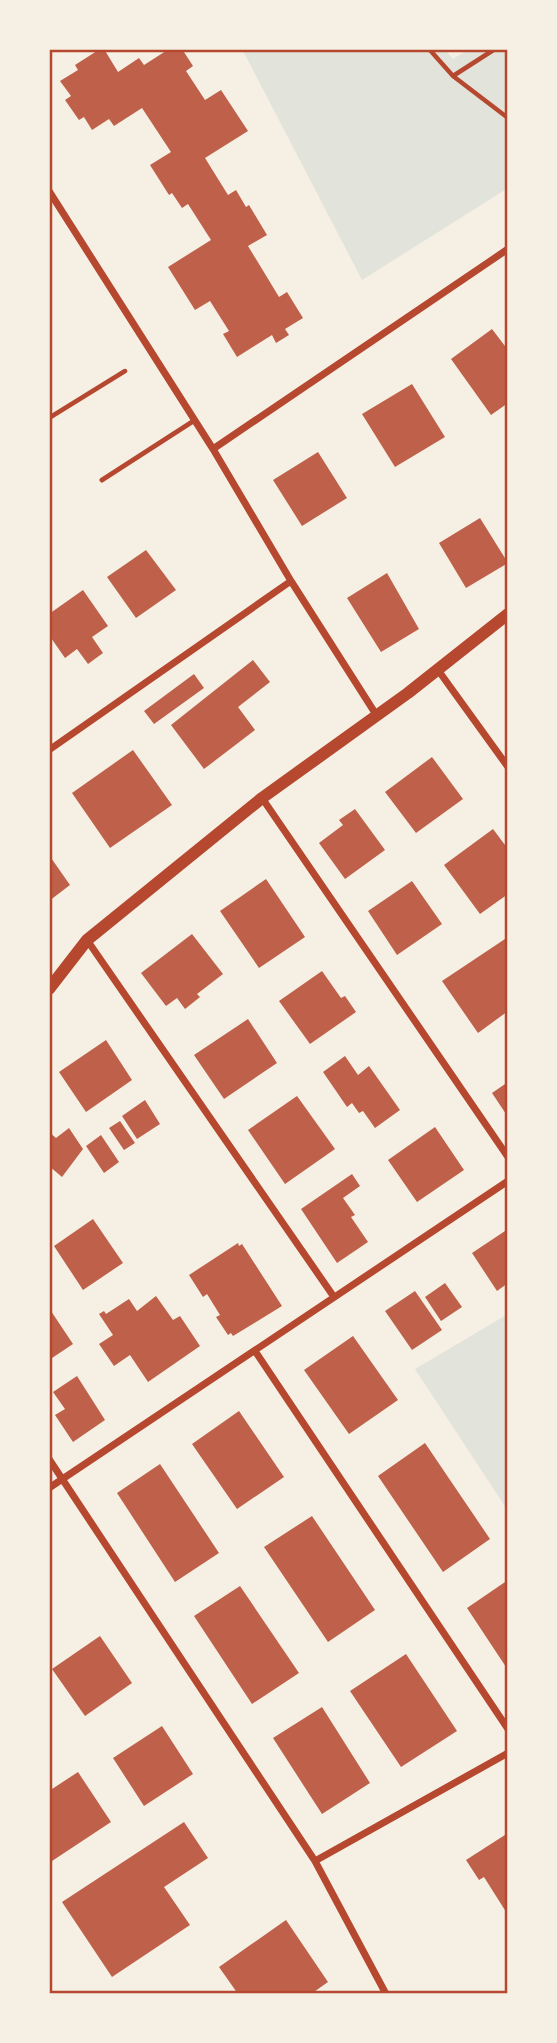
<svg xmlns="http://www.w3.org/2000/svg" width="557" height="2043" viewBox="0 0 557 2043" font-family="Quicksand,sans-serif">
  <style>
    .green { fill: #e2e4dc }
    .building { fill: #bf614a }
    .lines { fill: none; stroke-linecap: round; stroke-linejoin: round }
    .path { stroke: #b5482f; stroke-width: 4.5 }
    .service { stroke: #b5482f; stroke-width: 5 }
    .minor { stroke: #b5482f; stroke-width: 7 }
    .tertiary { stroke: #b5482f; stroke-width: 12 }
    .neatline { fill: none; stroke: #b5482f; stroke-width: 2.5 }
  </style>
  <rect width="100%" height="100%" fill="#f6efe4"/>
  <path class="green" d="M242 49H444L453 59 469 49H508V188L362 280Z
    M508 1314V1511L415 1369Z"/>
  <path class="building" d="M100 49H104L118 72 139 58 144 65 169 49H182L193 66 186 71 205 100 221 90 248 131 205 158 228 195 236 190 246 207 249 205 267 235 248 246 279 297 287 292 303 318 285 329 289 335 276 343 272 335 237 357 223 334 229 331 210 301 195 310 168 267 211 240 188 204 182 208 172 193 169 195 150 165 171 152 142 108 114 126 109 119 92 130 84 117 79 120 65 100 71 96 60 81 78 70 75 65Z
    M492 329 508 350V403L491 415 451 359Z
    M412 384 445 437 395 467 362 414Z
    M318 452 347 498 302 526 273 480Z
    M480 518 508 563 466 588 439 543Z
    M146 550 176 590 136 618 107 577Z
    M387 573 419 629 381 652 347 598Z
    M83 590 108 626 92 637 103 653 88 664 77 649 65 658 49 635V614Z
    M253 660 270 682 238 707 255 730 204 769 171 725Z
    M194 674 204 688 154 724 144 711Z
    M133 750 172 805 110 848 72 793Z
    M432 757 463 799 416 833 385 792Z
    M355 809 385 850 345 879 319 843 343 825 339 820Z
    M493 829 508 849V894L480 914 444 865Z
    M49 855 70 885 49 901Z
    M266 879 305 937 259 968 220 911Z
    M412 881 442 924 397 955 368 911Z
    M192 934 223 974 197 994 200 997 185 1009 177 998 166 1006 141 973Z
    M508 937V1011L478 1033 442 981Z
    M322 971 341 998 345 996 356 1012 310 1044 279 1001Z
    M248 1019 277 1063 224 1099 194 1055Z
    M106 1040 132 1080 86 1112 59 1072Z
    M345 1056 358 1075 369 1066 400 1110 375 1128 363 1111 359 1113 352 1103 347 1107 323 1072Z
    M508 1082V1117L492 1093Z
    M297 1096 335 1149 285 1184 248 1130Z
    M145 1100 160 1124 137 1139 122 1116Z
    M120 1121 135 1143 124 1150 109 1128Z
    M435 1127 464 1170 417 1202 388 1160Z
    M69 1128 83 1149 62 1177 49 1166V1132L56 1138Z
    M101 1135 119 1162 104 1173 86 1146Z
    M352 1174 360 1186 343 1198 355 1215 351 1217 368 1242 337 1263 301 1209Z
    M93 1219 123 1263 83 1290 54 1246Z
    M508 1229V1283L497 1291 472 1253Z
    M238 1243 239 1246 242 1244 282 1306 233 1336 231 1333 228 1335 216 1317 220 1315 207 1294 203 1297 189 1275Z
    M445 1283 462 1307 441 1321 425 1297Z
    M415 1291 442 1330 412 1350 385 1311Z
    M156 1296 173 1320 180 1316 200 1346 148 1382 130 1355 114 1366 99 1344 113 1335 99 1314 104 1311 106 1314 129 1299 137 1311Z
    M49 1308 73 1344 49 1360Z
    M353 1336 398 1400 349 1434 304 1370Z
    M77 1376 105 1420 73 1442 55 1415 65 1409 53 1392Z
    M239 1411 284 1477 237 1509 192 1444Z
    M425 1443 490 1539 443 1572 378 1476Z
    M160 1464 219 1553 175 1582 117 1493Z
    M312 1516 375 1610 328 1642 264 1547Z
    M508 1580V1670L467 1608Z
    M240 1586 299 1673 252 1704 194 1616Z
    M100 1636 132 1683 85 1716 52 1669Z
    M406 1654 457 1731 401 1767 350 1691Z
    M322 1707 370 1783 322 1814 273 1738Z
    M162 1726 193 1774 144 1806 113 1758Z
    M78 1772 111 1822 49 1863V1791Z
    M184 1822 208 1858 164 1887 190 1925 112 1977 62 1902Z
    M508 1833V1915L484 1877 479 1880 466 1860Z
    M286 1920 328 1982 311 1994H238L219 1967Z"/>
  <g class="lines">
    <path class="path" d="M429 49 453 76
      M495 49 453 76 508 118
      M49 418 125 371"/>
    <path class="service" d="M102 480 195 420"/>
    <path class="minor" d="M49 191 213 449 291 581 377 716
      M213 449 508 249
      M438 670 508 767
      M49 750 291 581
      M262 798 508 1157
      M87 940 334 1297
      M255 1351 508 1729
      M49 1459 315 1861 386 1994
      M49 1488 508 1181
      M315 1861 508 1753"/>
    <path class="tertiary" d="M49 989 87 940 262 798 408 693 508 614"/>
  </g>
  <rect width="557" height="2043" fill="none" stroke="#f6efe4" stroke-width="102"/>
  <rect x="51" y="51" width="455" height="1941" class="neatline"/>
</svg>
